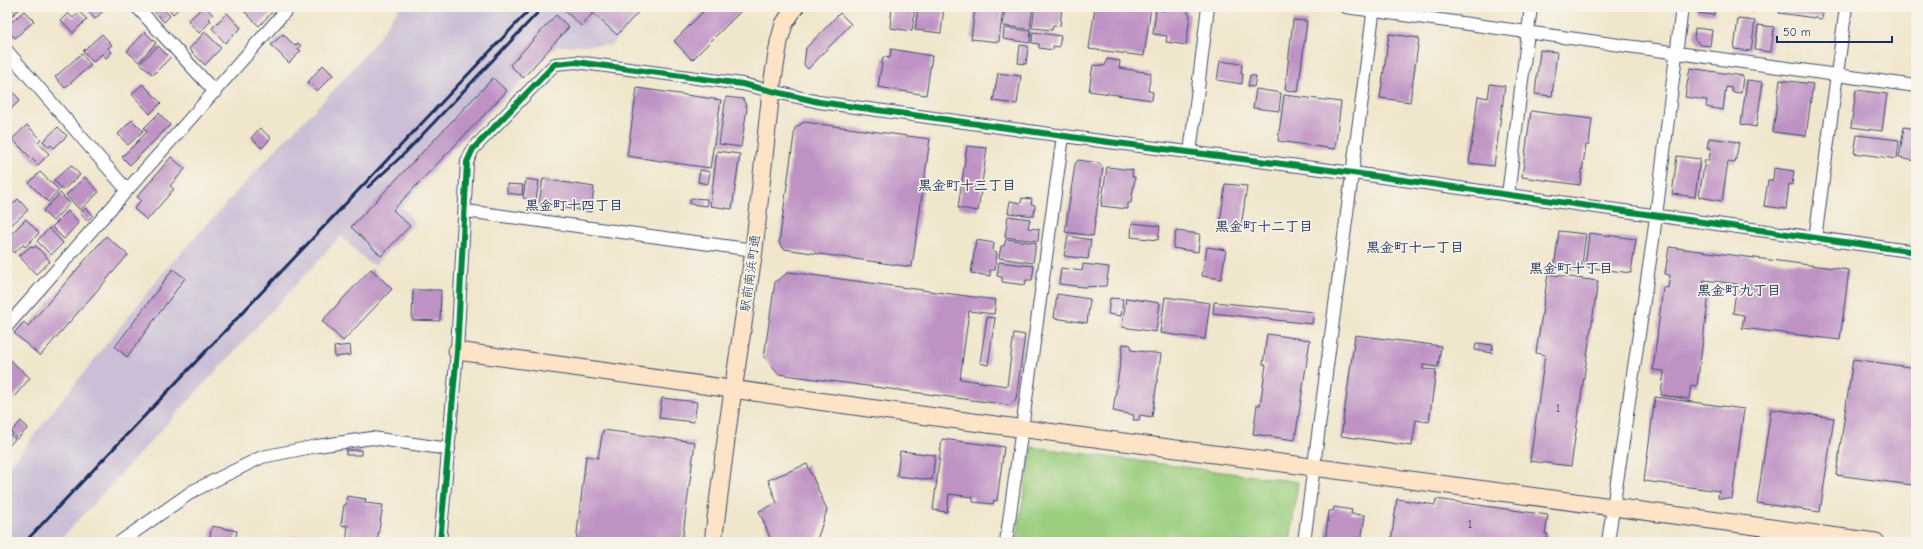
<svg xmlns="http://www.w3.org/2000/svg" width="1923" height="549" viewBox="0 0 1923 549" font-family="'Comic Neue','Klee One',sans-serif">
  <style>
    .industrial { fill: #cabfd6 }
    .green { fill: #9bce7f; stroke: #5b7e6e }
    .building { fill: #be93c4 }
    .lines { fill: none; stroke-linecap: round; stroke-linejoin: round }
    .street-casing { stroke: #3b4a6e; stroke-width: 14 }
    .secondary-casing { stroke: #3b4a6e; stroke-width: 19 }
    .street { stroke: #fff; stroke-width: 12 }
    .secondary { stroke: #fee4c6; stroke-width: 17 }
    .rail { stroke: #1b2f5e; stroke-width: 3 }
    .cycleway-casing { stroke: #f7f3e8; stroke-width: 8 }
    .cycleway { stroke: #00873e; stroke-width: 6 }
    .labels { text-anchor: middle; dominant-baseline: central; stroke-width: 3.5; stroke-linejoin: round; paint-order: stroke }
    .number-label { font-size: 11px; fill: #444878 }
    .street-label { font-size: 13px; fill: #1b2f5e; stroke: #f7f3e8 }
    .neighbourhood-label { font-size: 14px; font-weight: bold; fill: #1b2f5e; stroke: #f7f3e8 }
  </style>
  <rect width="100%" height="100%" fill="#f7f3e8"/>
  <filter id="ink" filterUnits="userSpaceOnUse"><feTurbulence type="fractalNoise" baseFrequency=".025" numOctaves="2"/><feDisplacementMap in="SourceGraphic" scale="8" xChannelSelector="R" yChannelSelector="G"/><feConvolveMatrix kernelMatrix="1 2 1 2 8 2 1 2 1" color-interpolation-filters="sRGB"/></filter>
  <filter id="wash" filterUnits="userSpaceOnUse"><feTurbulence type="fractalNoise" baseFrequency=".012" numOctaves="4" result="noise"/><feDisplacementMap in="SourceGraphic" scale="16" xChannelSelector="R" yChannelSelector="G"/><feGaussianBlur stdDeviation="0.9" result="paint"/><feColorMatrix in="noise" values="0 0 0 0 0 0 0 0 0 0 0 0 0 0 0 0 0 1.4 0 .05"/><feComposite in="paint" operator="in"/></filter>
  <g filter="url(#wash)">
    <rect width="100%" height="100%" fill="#f0e6cc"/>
    <path class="industrial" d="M400 7H647L611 45 557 46 450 152 402 207 415 223 375 265 368 262 341 236 58 542H7V469L167 268 278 147 334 90 373 45Z"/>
    <path class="green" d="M1032 447 1298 482 1290 542H1016Z"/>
    <g id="blocks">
      <path class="building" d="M7 7H22L7 20Z
        M88 7H107L95 19 86 9Z
        M153 7H162L170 16 164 22 152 9Z
        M167 7H181L173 14Z
        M203 7H206L213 15 209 19 211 21 199 33 188 21Z
        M240 7H270L273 11 259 26Z
        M561 7H643L617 35 593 13 581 26Z
        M705 7H745L692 60 674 41 707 8Z
        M892 7H915L912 31 890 28Z
        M918 7H944L941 33 915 30Z
        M975 7H1003L999 42 971 39Z
        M1005 7H1033L1030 29 1003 26Z
        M1035 7H1062L1060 26 1053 25 1052 30 1032 28Z
        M1095 7H1151L1144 56 1089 49Z
        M1164 7H1185L1190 16 1186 45 1166 42 1167 36 1153 34 1156 9 1164 11Z
        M1698 7H1715L1714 15 1697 13Z
        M1736 7H1754L1753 12 1736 9Z
        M1757 7H1770L1769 11 1757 9Z
        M1780 7H1824L1822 19 1779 13Z
        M24 11 34 21 15 38 7 29V26Z
        M79 12 87 19 73 33 61 20 68 13 73 18Z
        M227 13 241 28 225 43 212 28Z
        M840 13 851 24 808 69 804 65 806 48Z
        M556 15 569 27 523 78 510 65Z
        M1738 19 1755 21 1751 51 1734 49Z
        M1293 20 1307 21 1298 92 1285 90Z
        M1758 25 1774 27 1771 52 1755 50Z
        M1004 28 1031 31 1030 43 1003 39Z
        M1695 28 1712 30 1710 46 1700 45 1694 38Z
        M145 32 156 43 139 62 127 51Z
        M205 32 221 48 205 65 189 49Z
        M1033 32 1061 36 1059 47 1053 46V50L1039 48V44L1032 43Z
        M102 34 112 45 108 48 112 52 106 58 102 54 93 62 83 51Z
        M283 34 295 46 298 43 301 46 298 49 301 51 289 63 271 45Z
        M1389 34 1419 38 1410 102 1380 98Z
        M1020 45 1028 46 1026 64 1018 63Z
        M158 46 170 58 153 75 140 63Z
        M891 49 932 56 926 95 878 87 883 57 890 58Z
        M1540 50 1557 52 1552 96 1535 94Z
        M81 54 91 65 65 88 55 77Z
        M1107 59 1120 61 1119 68 1151 73 1148 91 1153 92 1152 100 1089 91 1093 65 1105 66Z
        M1220 61 1242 64 1241 74H1243L1242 84 1217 80Z
        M323 65 333 75 317 91 308 82Z
        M1690 68 1743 76 1741 93 1732 92V88L1726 87 1723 110 1706 107 1707 100 1685 97Z
        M998 73 1021 76 1017 104 993 101Z
        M1250 75 1256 76 1254 87 1248 86Z
        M493 78 507 91 393 210 410 226 381 256 351 227Z
        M1747 80 1763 82 1756 127 1741 124Z
        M1780 80 1813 84 1806 136 1773 132Z
        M143 84 161 103 150 114 132 94Z
        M1490 84 1505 86 1494 166 1469 163 1478 96 1488 98Z
        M637 88 721 100 710 168 627 156Z
        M10 89 20 100 7 113V91Z
        M1256 89 1281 93 1279 111 1253 108Z
        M1856 90 1887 94 1882 131 1851 127Z
        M1284 95 1341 102 1335 149 1278 141Z
        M726 97 743 99 747 108 741 147 719 144Z
        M1531 111 1592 119 1589 145H1586L1580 185 1522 177Z
        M159 113 170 125 130 165 122 157 147 132 144 128Z
        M132 120 143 131 128 145 118 134Z
        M804 122 930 139 912 267 784 249 779 243 795 128Z
        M27 125 41 139 38 142 49 154 38 165 12 139Z
        M58 127 67 136 54 148 51 145 49 147 43 141Z
        M1904 127 1916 129V161L1899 158Z
        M260 128 271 138 262 148 251 138Z
        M1857 135 1899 140 1897 159 1854 153Z
        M1709 138 1739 142 1735 163 1728 162 1722 201 1699 197 1705 160H1709L1711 148H1707Z
        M967 146 987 148 978 211 958 208Z
        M717 151 740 154 732 209 710 206Z
        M1677 156 1700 159 1695 197 1672 194Z
        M171 157 185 169 170 186 174 189 147 220 134 209 141 200 137 197Z
        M1078 160 1099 163 1103 168 1093 236 1065 232 1075 164Z
        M71 165 80 175 63 190 54 180Z
        M1107 167 1133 170 1132 177H1135L1131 203H1128V209L1101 206Z
        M1774 168 1794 171 1792 185 1789 184 1786 209 1764 206 1768 180H1773Z
        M700 170 710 172 708 184 698 182Z
        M40 172 59 190 48 202 29 183Z
        M85 177 99 192 80 210 66 195Z
        M526 179 539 181 536 200 523 198Z
        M543 179 594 187 591 212 539 204Z
        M507 184 523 185 522 195 507 193Z
        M1225 184 1247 186 1241 227 1220 224Z
        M60 193 70 203 53 221 43 211Z
        M691 198 707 199V206L690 204Z
        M1022 198 1032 199 1031 204 1035 205 1034 216 1008 213 1010 201 1021 203Z
        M18 199 28 210 7 229V210Z
        M86 208 93 215 87 221 80 213Z
        M68 211 79 222 64 239 52 227Z
        M1008 216 1030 219 1028 228 1039 229 1038 241 1005 237Z
        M26 219 39 233 25 247 23 245 14 253 7 246V238Z
        M1132 223 1160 226 1158 240 1131 237Z
        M49 228 63 243 51 255 37 241Z
        M1176 231 1200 234 1198 252 1173 248Z
        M1559 231 1586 234 1581 271 1554 268Z
        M1589 233 1636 239 1631 273 1585 267Z
        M106 236 128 255 40 356 14 333 24 322 28 326Z
        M1068 236 1091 240 1088 259 1064 256Z
        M1006 239 1036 243 1033 263 999 258 1001 246H1004Z
        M976 240 994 243 993 252 997 253 995 270H990V276L971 273Z
        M31 246 33 248 36 246 50 261 36 274 19 256Z
        M1207 247 1226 250 1221 279 1202 276Z
        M1669 247 1849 270 1840 340 1742 328 1744 315 1733 313 1737 284 1704 280 1702 293 1709 294 1697 386 1691 385 1689 399 1661 395 1664 371 1653 370 1663 287 1668 288 1670 275 1665 274Z
        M999 262 1034 266 1032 280H1026L1025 285 1002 282V277L997 276Z
        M1083 264 1109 267 1106 286 1083 287 1059 284 1061 268 1082 271Z
        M173 269 185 278 127 357 115 347Z
        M371 269 392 289 343 341 322 321Z
        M789 272 996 300 994 314 969 311 960 379 1007 386 1014 333 1025 335 1016 399 1009 405 778 374 764 357 775 282Z
        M1548 274 1598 281 1571 466 1530 461 1545 355 1536 353Z
        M413 290H441L440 321 412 320Z
        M1057 294 1090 299 1087 323 1054 318Z
        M1165 297 1210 303 1205 339 1160 333Z
        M1110 298 1123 299 1121 316 1108 314Z
        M1126 298 1160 303 1156 332 1122 327Z
        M1214 302 1314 312 1312 324 1213 313Z
        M987 317 995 318 988 365 980 363Z
        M1267 334 1310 340 1295 440 1253 434 1257 405H1260L1266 365 1263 364Z
        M1355 335 1441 346 1438 367 1423 365V369L1436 370 1429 422 1416 420 1412 446 1341 436Z
        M1476 343 1493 345 1492 353 1475 350Z
        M1123 344 1131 345V350L1161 354 1152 417 1140 415 1139 420H1133L1134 415 1113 411Z
        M350 345 351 355 335 357 334 347Z
        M7 357 30 378 7 405Z
        M1853 359 1916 368V459L1912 485 1836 475Z
        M1655 397 1744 409 1732 499 1718 498 1719 491 1644 481Z
        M662 398 697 402 694 422 659 418Z
        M1771 409 1834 418 1820 512 1757 503Z
        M21 421 28 428 17 439 11 432Z
        M603 430 695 442 682 542H576L586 456 598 458Z
        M7 432 15 439 7 448Z
        M942 439 1004 447 997 501 994 500 993 504 973 502V497L949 494 947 512 933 510Z
        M346 450H361V455H346Z
        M900 451 935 455 932 480 897 476Z
        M807 464 827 510 817 540 811 542H772L759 511 777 503 768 480Z
        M347 496 366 499 365 503 383 505 377 542H346L348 526 341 525 344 505H346Z
        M1397 499 1435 505 1436 499 1548 515 1545 534H1548L1547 538 1555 540V542H1391Z
        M1334 507 1352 510 1351 514 1365 515 1361 542H1325L1329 511H1333Z
        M212 526 237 531 235 542H209Z
        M293 536 322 541V542H292Z"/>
    </g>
  </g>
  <g filter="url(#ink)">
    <use href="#blocks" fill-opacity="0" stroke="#3b4a6e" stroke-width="1"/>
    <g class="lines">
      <g class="street-casing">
        <path id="street" d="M137 7 215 92
          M1346 7 1916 86
          M7 51 127 190
          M1190 153 1208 7
          M1508 195 1531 7
          M466 211 754 250
          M1815 239 1846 7
          M7 326 289 7
          M120 542 193 491 262 457 317 446 372 438 449 449
          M440 542 457 351 467 162 473 149 555 64 576 62 742 84 819 102 1093 140 1353 173 1916 252
          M1006 542 1063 136
          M1304 542 1374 7
          M1608 542 1653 240 1682 7"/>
      </g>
      <g class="secondary-casing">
        <path id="secondary" d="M457 351 883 410 1876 542
          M713 542 728 424 754 250 771 91 779 42 784 24 795 7"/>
      </g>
      <use href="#street" class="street"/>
      <use href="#secondary" class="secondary"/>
      <path class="rail" d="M368 187 405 153 543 7
        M25 542 532 7"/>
      <g class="cycleway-casing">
        <path id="cycleway" d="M440 542 457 351 467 162 473 149 555 64 576 62 742 84 819 102 1093 140 1353 173 1916 252"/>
      </g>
      <use href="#cycleway" class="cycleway"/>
    </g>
  </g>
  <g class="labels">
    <g class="number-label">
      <text x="1558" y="408">1</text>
      <text x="1470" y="524">1</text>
    </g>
    <g class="street-label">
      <text transform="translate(750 273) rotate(-82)">駅前南浜町通</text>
    </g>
    <g class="neighbourhood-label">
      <text x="967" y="185">黒金町十三丁目</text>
      <text x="574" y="205">黒金町十四丁目</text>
      <text x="1264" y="226">黒金町十二丁目</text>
      <text x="1415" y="247">黒金町十一丁目</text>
      <text x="1571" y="268">黒金町十丁目</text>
      <text x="1739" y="290">黒金町九丁目</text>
    </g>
  </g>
  <rect width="1923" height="549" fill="none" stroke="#f7f3e8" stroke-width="24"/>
  <path d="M1777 36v6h115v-6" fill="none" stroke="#1b2f5e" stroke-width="2"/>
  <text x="1783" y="36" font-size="12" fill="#1b2f5e" stroke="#f7f3e8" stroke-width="3" paint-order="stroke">50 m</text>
</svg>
